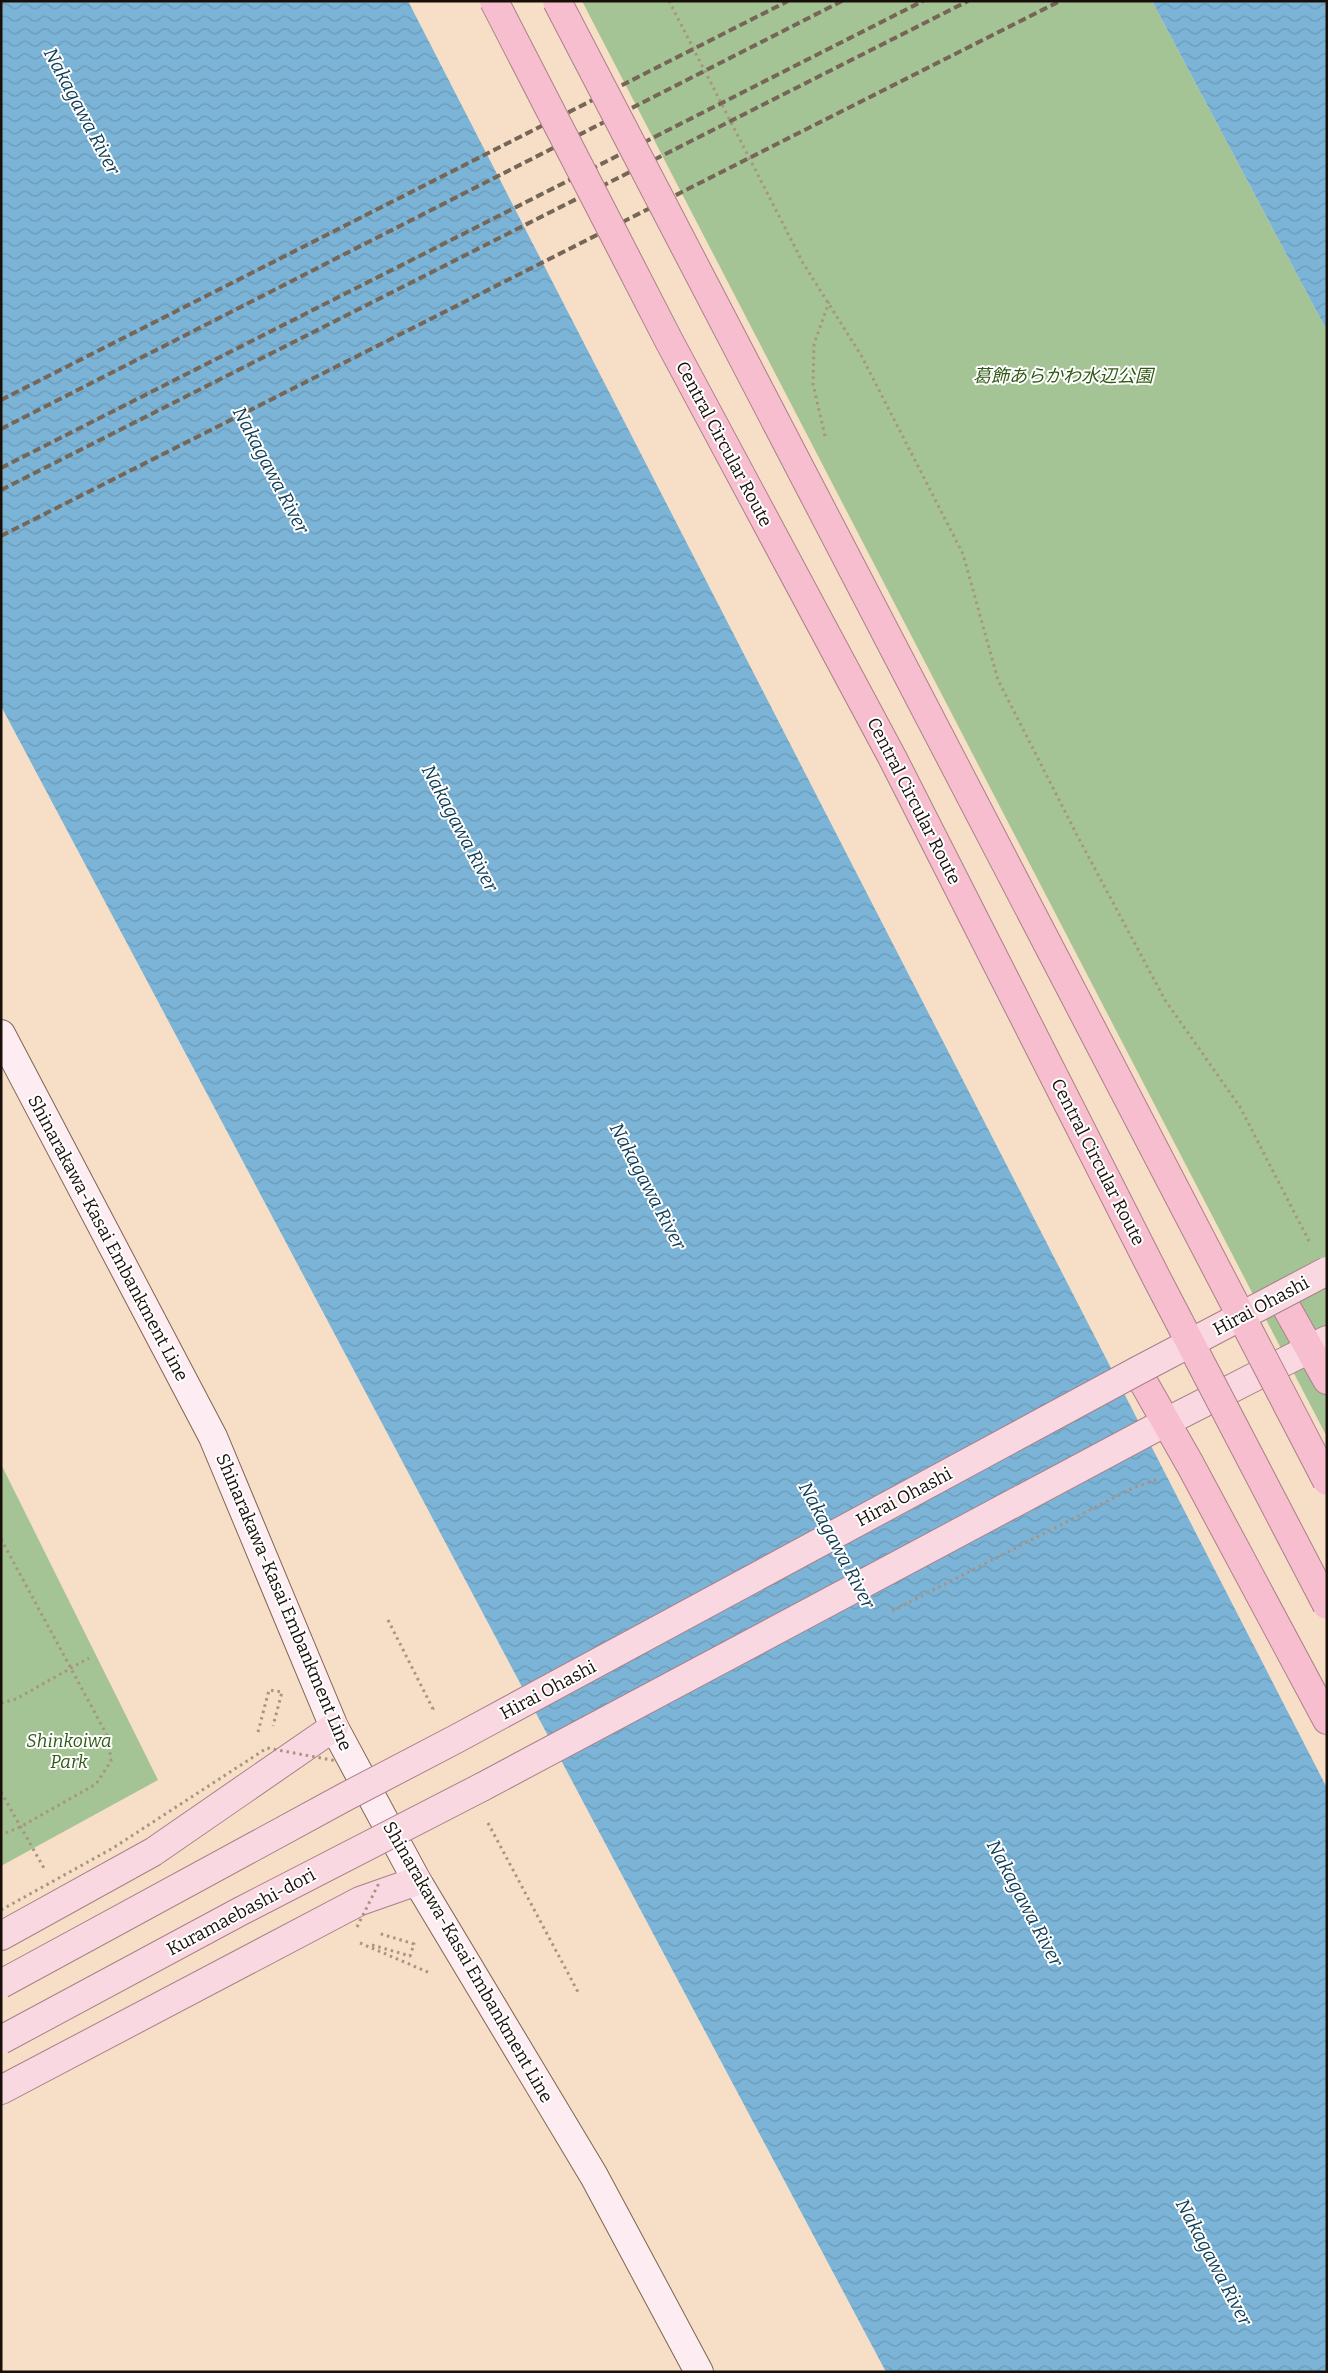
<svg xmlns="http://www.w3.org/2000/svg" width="1328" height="2373" viewBox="0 0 1328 2373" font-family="Bitter,'Noto Sans JP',serif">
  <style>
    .green { fill: #a5c495 }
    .water { fill: url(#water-waves) }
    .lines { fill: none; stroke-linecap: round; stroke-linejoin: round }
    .secondary-casing { stroke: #7c6651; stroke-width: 30 }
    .primary-casing { stroke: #a98189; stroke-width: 30 }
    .motorway-casing { stroke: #a98189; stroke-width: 30 }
    .path { stroke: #a79482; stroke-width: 3; stroke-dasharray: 2.5 4; stroke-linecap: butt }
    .secondary { stroke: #fdecf1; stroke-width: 28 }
    .primary { stroke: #fad8e2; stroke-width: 28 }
    .motorway { stroke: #f7becf; stroke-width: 28 }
    .rail { stroke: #756657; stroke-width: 4; stroke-dasharray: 8 4; stroke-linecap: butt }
    .primary-bridge-casing { stroke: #a98189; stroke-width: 30; stroke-linecap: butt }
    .motorway-bridge-casing { stroke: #a98189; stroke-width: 30; stroke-linecap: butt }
    .path-bridge { stroke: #a79482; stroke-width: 3; stroke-dasharray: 2.5 4; stroke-linecap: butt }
    .primary-bridge { stroke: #fad8e2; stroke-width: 28 }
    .motorway-bridge { stroke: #f7becf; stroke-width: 28 }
    .labels { text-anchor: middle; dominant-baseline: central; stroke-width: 4; stroke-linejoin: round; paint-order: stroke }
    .park-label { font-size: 18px; font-style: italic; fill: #305913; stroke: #fff }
    .street-label { font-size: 18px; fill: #181008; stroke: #fff }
    .water-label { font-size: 19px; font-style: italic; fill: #0c3b54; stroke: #fff }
  </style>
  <defs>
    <pattern id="water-waves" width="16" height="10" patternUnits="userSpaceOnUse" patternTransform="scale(1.25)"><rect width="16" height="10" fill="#7cb4d7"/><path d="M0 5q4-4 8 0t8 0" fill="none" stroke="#6a9ab7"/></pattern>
  </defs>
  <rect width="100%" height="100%" fill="#f7dec6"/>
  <path class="green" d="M582 1H1152L1327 331V1437Z
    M1 1464 158 1780 1 1866Z"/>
  <path class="water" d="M1 1H408L1327 1788V2372H886L1 706Z
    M1152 1H1327V331Z"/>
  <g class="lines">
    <g class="secondary-casing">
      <path id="secondary" d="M1 1034 213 1437 334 1727 417 1881 594 2176 699 2372"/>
    </g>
    <g class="primary-casing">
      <path id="primary" d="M482 1787 1166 1422 1327 1340
        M1 1936 153 1852 334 1727
        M1 2090 360 1901 417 1881"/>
    </g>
    <g class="motorway-casing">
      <path id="motorway" d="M1280 1296 1327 1380
        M1137 1371 1191 1466 1327 1720"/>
    </g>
    <path class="path" d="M669 1 803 263 861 355 963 554 998 680 1079 839 1165 1000 1240 1107 1309 1241
      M825 436 813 384 814 344 829 302
      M1 1539 108 1737 111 1761 96 1784 22 1826 1 1835
      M892 1611 1133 1488 1159 1479
      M1 1703 16 1699 89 1658
      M258 1732 269 1690 282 1692 273 1726
      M1 1792 45 1870
      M360 1943 430 1973
      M372 1945 410 1956 414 1944 378 1933"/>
    <use href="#secondary" class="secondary"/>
    <use href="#primary" class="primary"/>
    <use href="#motorway" class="motorway"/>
    <path class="rail" d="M1 400 788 1
      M1 429 842 1
      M1 468 923 1
      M1 490 968 1
      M1 536 1060 1"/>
    <g class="primary-bridge-casing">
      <path id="primary-bridge" d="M1 1984 345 1797 456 1739 1137 1371 1327 1271
        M1 2040 241 1911 482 1787"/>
    </g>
    <g class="motorway-bridge-casing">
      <path id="motorway-bridge" d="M494 1 668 339 892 757 1157 1279 1327 1605
        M557 1 1327 1481"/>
    </g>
    <path class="path-bridge" d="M388 1620 433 1709 432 1710
      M488 1823 578 1992
      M1 1910 113 1848 267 1748 337 1761
      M357 1927 380 1881"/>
    <use href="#primary-bridge" class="primary-bridge"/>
    <use href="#motorway-bridge" class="motorway-bridge"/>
  </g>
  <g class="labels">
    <g class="park-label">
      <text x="1063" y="376">葛飾あらかわ水辺公園</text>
      <text x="69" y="1741">Shinkoiwa<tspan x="69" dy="21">Park</tspan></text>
    </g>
    <g class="street-label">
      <text transform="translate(724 444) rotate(62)">Central Circular Route</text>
      <text transform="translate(914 801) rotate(63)">Central Circular Route</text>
      <text transform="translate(1098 1162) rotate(63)">Central Circular Route</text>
      <text transform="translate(108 1238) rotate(62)">Shinarakawa-Kasai Embankment Line</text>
      <text transform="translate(1261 1306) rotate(-28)">Hirai Ohashi</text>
      <text transform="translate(904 1497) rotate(-28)">Hirai Ohashi</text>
      <text transform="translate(284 1602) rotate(67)">Shinarakawa-Kasai Embankment Line</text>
      <text transform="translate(548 1690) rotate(-28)">Hirai Ohashi</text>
      <text transform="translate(241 1912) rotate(-28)">Kuramaebashi-dori</text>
      <text transform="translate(468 1962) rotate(60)">Shinarakawa-Kasai Embankment Line</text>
    </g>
    <g class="water-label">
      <text transform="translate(82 111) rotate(62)">Nakagawa River</text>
      <text transform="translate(271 470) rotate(62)">Nakagawa River</text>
      <text transform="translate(460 828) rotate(62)">Nakagawa River</text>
      <text transform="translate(648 1186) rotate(62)">Nakagawa River</text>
      <text transform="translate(837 1545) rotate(62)">Nakagawa River</text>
      <text transform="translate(1025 1903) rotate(62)">Nakagawa River</text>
      <text transform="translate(1214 2262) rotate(62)">Nakagawa River</text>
    </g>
  </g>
  <rect width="1328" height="2373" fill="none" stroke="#181008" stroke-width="5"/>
</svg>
